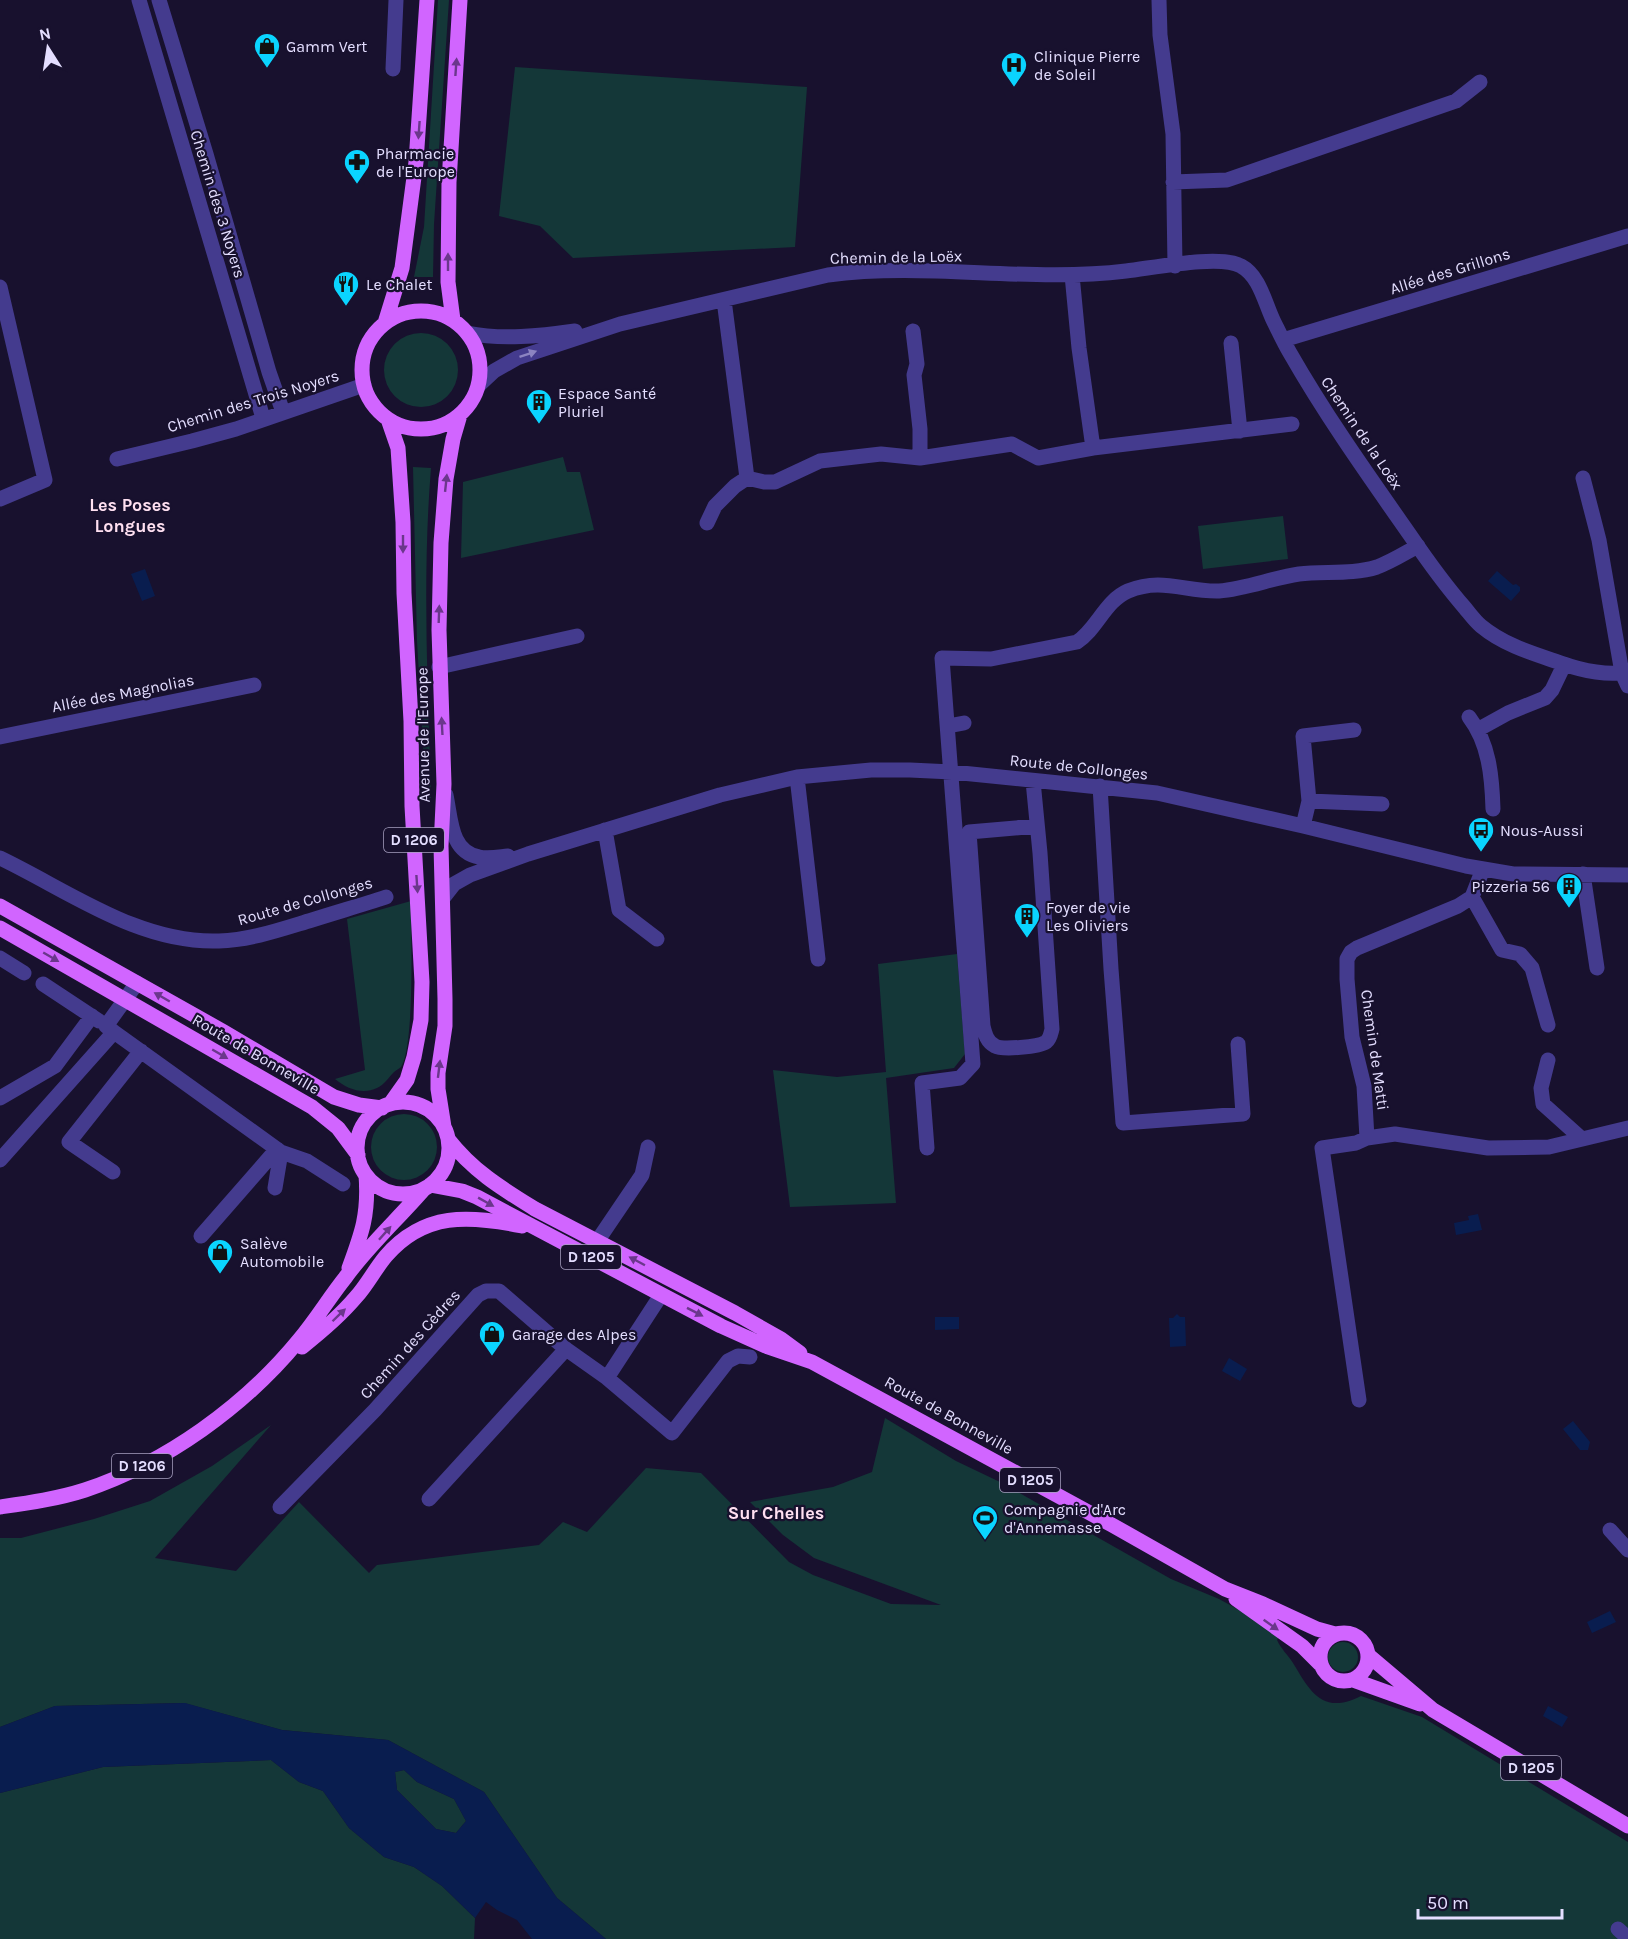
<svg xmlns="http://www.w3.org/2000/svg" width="1628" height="1939" viewBox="0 0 1628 1939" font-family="Karla,sans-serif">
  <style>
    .green { fill: #143738 }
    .water { fill: #091d4f; fill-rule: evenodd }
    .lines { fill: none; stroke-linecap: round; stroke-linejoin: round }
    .minor { stroke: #443b8e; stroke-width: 15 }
    .major { stroke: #d165ff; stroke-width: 15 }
    .oneway { fill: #6b378c }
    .oneway2 { fill: #8c84c1 }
    .labels { text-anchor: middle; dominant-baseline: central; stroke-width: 4.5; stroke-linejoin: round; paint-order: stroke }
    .shield { fill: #18112e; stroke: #a7a0c0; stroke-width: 1.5 }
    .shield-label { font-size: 15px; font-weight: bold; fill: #e4deff }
    .poi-label { font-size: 16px; fill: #e4deff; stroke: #18112e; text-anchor: start }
    .street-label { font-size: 16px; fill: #e4deff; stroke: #18112e }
    .neighbourhood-label { font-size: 18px; font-weight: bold; fill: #ffe0f1; stroke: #18112e }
  </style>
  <rect width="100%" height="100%" fill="#18112e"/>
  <path class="green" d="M438 0H449L434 224 433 277H414L424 227Z
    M515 67 807 87 795 247 573 258 540 226 499 216Z
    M384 370a37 37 0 1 1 74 0a37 37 0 1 1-74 0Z
    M563 457 567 472H580L594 530 461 558 463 482Z
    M413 467 431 468C422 578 428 688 431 798H426L417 641Z
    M1283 516 1288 559 1203 569 1198 526Z
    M411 901C411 931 415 1046 401 1067 399 1069 396 1070 394 1072 388 1078 385 1084 377 1088 363 1095 347 1089 335 1079L365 1070 347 919Z
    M957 954 965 1054 954 1068 886 1078 896 1203 790 1207 773 1070 837 1077 886 1072 878 964Z
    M371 1147a33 33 0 1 1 66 0a33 33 0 1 1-66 0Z
    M885 1418 956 1461 1000 1482 1171 1579 1219 1599 1261 1622 1280 1636 1277 1640C1281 1649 1288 1655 1293 1663 1311 1693 1323 1715 1361 1696L1422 1717 1628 1842V1939H606L557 1898 484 1792 388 1740 282 1730 184 1703 55 1706 0 1727V1538H21L94 1519 150 1501 212 1466 271 1425 155 1558 236 1571 299 1502 369 1573 377 1565 539 1545 563 1522 587 1532 646 1468 701 1473 789 1562 813 1575 891 1604 941 1605 814 1558 783 1535 750 1502 833 1487 872 1472Z
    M1328 1657a15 15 0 1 1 30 0a15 15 0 1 1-30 0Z
    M271 1760 299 1782 323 1791 349 1828 384 1857 414 1867 442 1886 475 1918 474 1939H0V1793L103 1767Z
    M404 1770 417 1782 454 1799 466 1821 456 1833 436 1829 397 1790 395 1772Z"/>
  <path class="water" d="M145 569 155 596 142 601 131 574Z
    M1497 571 1513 585 1516 584 1520 587V591L1511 601 1488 581Z
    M1478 1214 1482 1230 1456 1235 1454 1223 1469 1220 1468 1216Z
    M1177 1314 1180 1317H1185L1186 1346 1170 1347 1169 1318H1173Z
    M935 1317H959V1329L935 1330Z
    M1229 1358 1247 1369 1240 1381 1222 1371Z
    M1573 1421 1590 1442 1588 1450H1580L1563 1429Z
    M1610 1611 1616 1622 1592 1633 1587 1622Z
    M185 1703 282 1730 388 1740 484 1792 557 1898 606 1939H532L517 1920 497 1910 486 1902 475 1918 442 1886 414 1867 384 1857 349 1828 323 1791 299 1782 271 1760 103 1767 0 1793V1727L55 1706ZM404 1770 417 1782 454 1799 466 1821 456 1833 436 1829 397 1790 395 1772Z
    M1548 1706 1568 1717 1562 1727 1543 1716Z"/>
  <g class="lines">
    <path class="minor" d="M139 0 263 418
      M159 0 206 154 269 372 283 412
      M1159 0 1160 35 1173 134 1175 266
      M393 69 396 0
      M1173 182 1227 180 1456 101 1480 82
      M1072 275 1079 348 1093 448 1292 424
      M0 287 45 480 0 499
      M724 300 747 478
      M913 331 917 364 914 375 920 429V458
      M467 333C502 340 540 336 575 331
      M1283 340 1628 236
      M1231 343 1240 431
      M479 385 494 371 517 358 620 324 828 275C927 262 1028 283 1126 271 1153 268 1220 254 1241 266 1260 276 1265 304 1274 322 1279 332 1284 343 1290 353 1326 416 1368 475 1410 535 1427 560 1445 585 1465 608 1470 614 1475 621 1481 626 1505 646 1535 654 1564 664 1580 670 1612 677 1628 671
      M117 459 192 441 236 429 364 385
      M1583 478 1599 540 1622 673 1628 686
      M707 523 715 506 735 486 747 478 764 482H775L820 461 881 454 920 458 1012 444 1038 458 1093 448
      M439 667 577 636
      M1469 717C1489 743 1492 776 1493 809
      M948 726 964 723
      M1479 729 1508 713 1545 698 1552 690 1564 665
      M0 737 254 685
      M797 777 818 959
      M1033 781 1040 853 1052 1029C1051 1033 1050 1039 1046 1042 1039 1047 1002 1050 995 1046 987 1042 985 1034 983 1026L969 832 1037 826
      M1100 786 1111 969 1123 1123 1243 1114 1238 1044
      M446 795C451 818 450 852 479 857 488 859 498 857 508 856
      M1309 801 1382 804
      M1303 826 1309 801 1303 736 1354 730
      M605 830 619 910 657 939
      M0 858C69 891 139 944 219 941 251 940 282 929 312 920 337 912 362 905 386 897
      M1583 874 1597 968
      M1472 897 1502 950 1520 954 1532 968 1548 1025
      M443 898 454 884 470 875 528 854 720 795 797 777 871 770H910L952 772 1157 793 1303 826 1466 866 1513 874 1628 875
      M0 958 24 973
      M43 984 99 1021
      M114 1032 281 1152 275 1188
      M1548 1060 1541 1088 1543 1104 1582 1139
      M0 1098 55 1066 92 1016
      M1367 1138 1364 1086 1352 1037 1347 979V959L1351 952 1357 948 1458 906 1472 897 1483 869
      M927 1148 922 1083 960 1078 973 1064 942 658 991 659 1077 642C1097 629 1105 601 1128 591 1162 577 1185 592 1219 591 1246 589 1272 578 1299 574 1325 571 1352 575 1377 567 1391 562 1405 553 1418 546
      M281 1152 307 1161 343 1184
      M0 1160 114 1032 106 1026 137 983
      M113 1172 69 1142 141 1051
      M201 1236 277 1149
      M598 1240 642 1175 648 1147
      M607 1378 661 1295
      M1359 1400 1322 1148 1356 1143 1367 1138 1395 1134 1488 1148 1549 1147 1628 1128
      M429 1499 566 1349
      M280 1507 375 1410 478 1295 486 1291H499L566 1349 607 1378 672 1433 728 1361 738 1356 750 1357
      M1610 1530 1628 1550
      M1618 1929 1628 1938"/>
    <path class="major" d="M362 370a59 59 0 1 1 118 0a59 59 0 1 1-118 0Z
      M453 320 448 282 449 182 460 0
      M385 323 402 268 416 162 427 0
      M388 419 398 448 403 522 404 593 411 721 412 806 422 982 421 1020 414 1057 407 1080 390 1104
      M0 906 224 1032 334 1097 359 1105 382 1108
      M0 928 312 1107 338 1128 358 1155
      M357 1148a46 46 0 1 1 92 0a46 46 0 1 1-92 0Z
      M444 1127 438 1089V1073L445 1026V999L441 846 444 784 439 630 441 543 446 479 453 439 460 415
      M448 1139C473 1171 501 1188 535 1209L735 1313 781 1339 800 1353
      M430 1185 462 1191 477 1197 721 1326 768 1347 812 1362 1112 1525 1225 1589 1263 1604 1317 1629 1335 1634
      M349 1268C362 1233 369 1214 366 1175
      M302 1347C321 1332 340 1316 356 1297 367 1285 375 1269 386 1256 424 1212 469 1215 522 1226
      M0 1507C28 1503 57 1499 85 1490 166 1463 245 1406 299 1340 316 1320 329 1298 345 1278 368 1246 398 1219 424 1189
      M1236 1599 1302 1646 1320 1664
      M1320 1657a24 24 0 1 1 48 0a24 24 0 1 1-48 0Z
      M1368 1655 1433 1710 1628 1826
      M1353 1680 1420 1704"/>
  </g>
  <defs><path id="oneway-solid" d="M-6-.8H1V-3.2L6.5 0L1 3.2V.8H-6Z" transform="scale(1.5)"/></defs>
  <g class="oneway">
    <use href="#oneway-solid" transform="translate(456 67) rotate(-86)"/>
    <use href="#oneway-solid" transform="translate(419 130) rotate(94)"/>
    <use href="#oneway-solid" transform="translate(448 262) rotate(-90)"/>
    <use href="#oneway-solid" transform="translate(446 483) rotate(-84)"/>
    <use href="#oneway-solid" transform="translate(403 544) rotate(90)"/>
    <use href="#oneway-solid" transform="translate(439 614) rotate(-88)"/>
    <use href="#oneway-solid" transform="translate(442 726) rotate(-93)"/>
    <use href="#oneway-solid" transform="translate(417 884) rotate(86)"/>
    <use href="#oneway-solid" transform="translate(51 957) rotate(30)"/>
    <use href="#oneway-solid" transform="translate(162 997) rotate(-150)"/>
    <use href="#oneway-solid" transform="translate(220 1054) rotate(30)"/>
    <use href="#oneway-solid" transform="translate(439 1069) rotate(-83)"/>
    <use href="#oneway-solid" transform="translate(486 1202) rotate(29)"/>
    <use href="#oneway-solid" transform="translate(385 1233) rotate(-48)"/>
    <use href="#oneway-solid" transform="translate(637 1261) rotate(-152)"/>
    <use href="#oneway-solid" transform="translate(695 1312) rotate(27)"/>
    <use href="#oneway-solid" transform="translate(339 1315) rotate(-44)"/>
    <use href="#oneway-solid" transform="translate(1271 1625) rotate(35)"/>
  </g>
  <use class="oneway2" href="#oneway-solid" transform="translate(528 354) rotate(-19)"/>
  <defs>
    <g id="shop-pin" transform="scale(1.35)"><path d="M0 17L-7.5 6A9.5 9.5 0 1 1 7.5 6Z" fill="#0ad4ff" stroke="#18112e"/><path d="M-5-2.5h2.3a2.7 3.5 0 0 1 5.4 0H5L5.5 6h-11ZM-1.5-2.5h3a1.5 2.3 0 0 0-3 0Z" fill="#111"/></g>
    <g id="hospital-pin" transform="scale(1.35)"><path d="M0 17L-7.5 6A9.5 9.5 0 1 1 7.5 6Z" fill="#0ad4ff" stroke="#18112e"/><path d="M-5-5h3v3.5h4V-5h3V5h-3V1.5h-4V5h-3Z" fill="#111"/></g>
    <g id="pharmacy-pin" transform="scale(1.35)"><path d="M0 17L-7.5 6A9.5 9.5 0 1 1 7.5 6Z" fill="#0ad4ff" stroke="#18112e"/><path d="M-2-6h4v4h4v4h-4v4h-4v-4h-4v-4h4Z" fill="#111"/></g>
    <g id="restaurant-pin" transform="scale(1.35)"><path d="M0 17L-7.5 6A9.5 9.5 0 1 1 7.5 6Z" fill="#0ad4ff" stroke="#18112e"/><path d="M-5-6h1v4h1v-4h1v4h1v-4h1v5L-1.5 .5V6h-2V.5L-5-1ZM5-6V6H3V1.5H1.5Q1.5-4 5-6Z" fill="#111"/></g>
    <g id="building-pin" transform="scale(1.35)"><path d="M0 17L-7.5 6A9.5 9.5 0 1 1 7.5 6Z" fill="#0ad4ff" stroke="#18112e"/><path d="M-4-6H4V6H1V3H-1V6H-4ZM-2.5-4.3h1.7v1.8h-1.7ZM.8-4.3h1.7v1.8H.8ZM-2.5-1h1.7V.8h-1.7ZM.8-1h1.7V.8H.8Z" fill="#111"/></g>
    <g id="bus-pin" transform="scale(1.35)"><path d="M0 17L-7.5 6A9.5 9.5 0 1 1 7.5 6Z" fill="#0ad4ff" stroke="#18112e"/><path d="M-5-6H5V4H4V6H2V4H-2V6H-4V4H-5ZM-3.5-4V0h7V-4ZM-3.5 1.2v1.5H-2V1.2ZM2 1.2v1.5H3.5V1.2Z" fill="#111"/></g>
    <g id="stadium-pin" transform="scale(1.35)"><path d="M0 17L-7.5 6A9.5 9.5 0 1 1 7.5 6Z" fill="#0ad4ff" stroke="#18112e"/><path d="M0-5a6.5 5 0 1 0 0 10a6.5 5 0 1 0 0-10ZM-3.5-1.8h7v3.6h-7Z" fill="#111"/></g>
  </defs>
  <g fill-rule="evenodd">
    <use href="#shop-pin" x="267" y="46"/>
    <use href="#hospital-pin" x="1014" y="65"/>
    <use href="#pharmacy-pin" x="357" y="162"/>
    <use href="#restaurant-pin" x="346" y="284"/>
    <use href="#building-pin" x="539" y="402"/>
    <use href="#bus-pin" x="1481" y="830"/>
    <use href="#building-pin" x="1569" y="886"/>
    <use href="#building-pin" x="1027" y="916"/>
    <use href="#shop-pin" x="220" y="1252"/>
    <use href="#shop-pin" x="492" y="1334"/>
    <use href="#stadium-pin" x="985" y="1518"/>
  </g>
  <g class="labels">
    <g class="shield">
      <rect x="384" y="828" width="60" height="24" rx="4.5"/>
      <rect x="561" y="1245" width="60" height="24" rx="4.5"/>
      <rect x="112" y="1454" width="60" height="24" rx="4.5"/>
      <rect x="1000" y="1468" width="60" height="24" rx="4.5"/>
      <rect x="1501" y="1756" width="60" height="24" rx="4.5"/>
    </g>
    <g class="shield-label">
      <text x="414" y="840">D 1206</text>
      <text x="591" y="1257">D 1205</text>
      <text x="142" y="1466">D 1206</text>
      <text x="1030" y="1480">D 1205</text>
      <text x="1531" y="1768">D 1205</text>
    </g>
    <g class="poi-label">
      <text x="286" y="46">Gamm Vert</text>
      <text x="1034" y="56">Clinique Pierre<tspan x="1034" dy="18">de Soleil</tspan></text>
      <text x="376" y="153">Pharmacie<tspan x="376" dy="18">de l'Europe</tspan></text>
      <text x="366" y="284">Le Chalet</text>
      <text x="558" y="393">Espace Santé<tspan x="558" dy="18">Pluriel</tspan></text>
      <text x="1500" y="830">Nous-Aussi</text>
      <text x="1550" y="886" text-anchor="end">Pizzeria 56</text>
      <text x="1046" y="907">Foyer de vie<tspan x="1046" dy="18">Les Oliviers</tspan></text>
      <text x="240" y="1243">Salève<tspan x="240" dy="18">Automobile</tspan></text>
      <text x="512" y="1334">Garage des Alpes</text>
      <text x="1004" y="1509">Compagnie d'Arc<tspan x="1004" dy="18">d'Annemasse</tspan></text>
    </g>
    <g class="street-label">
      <text transform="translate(218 204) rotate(73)">Chemin des 3 Noyers</text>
      <text transform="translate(896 257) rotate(-1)">Chemin de la Loëx</text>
      <text transform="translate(1450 271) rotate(-17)">Allée des Grillons</text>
      <text transform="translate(253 401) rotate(-17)">Chemin des Trois Noyers</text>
      <text transform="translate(1362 433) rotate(56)">Chemin de la Loëx</text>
      <text transform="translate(123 693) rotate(-11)">Allée des Magnolias</text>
      <text transform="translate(423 735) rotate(-91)">Avenue de l'Europe</text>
      <text transform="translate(1079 767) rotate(6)">Route de Collonges</text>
      <text transform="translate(305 901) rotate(-16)">Route de Collonges</text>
      <text transform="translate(1375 1050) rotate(82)">Chemin de Matti</text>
      <text transform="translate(256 1054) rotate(30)">Route de Bonneville</text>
      <text transform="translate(410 1344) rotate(-48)">Chemin des Cèdres</text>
      <text transform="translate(949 1415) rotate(29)">Route de Bonneville</text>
    </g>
    <g class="neighbourhood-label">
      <text x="130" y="505">Les Poses<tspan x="130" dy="21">Longues</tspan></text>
      <text x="776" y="1513">Sur Chelles</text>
    </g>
  </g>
  <g transform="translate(48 48) rotate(348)" stroke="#18112e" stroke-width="4.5" paint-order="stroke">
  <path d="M0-4.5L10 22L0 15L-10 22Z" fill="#e4deff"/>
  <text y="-9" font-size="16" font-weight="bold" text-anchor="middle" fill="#e4deff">N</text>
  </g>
  <path d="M1418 1909v9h144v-9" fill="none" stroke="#e4deff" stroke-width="3"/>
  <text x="1427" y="1909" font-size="18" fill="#e4deff" stroke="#18112e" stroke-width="4.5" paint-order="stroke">50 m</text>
</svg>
